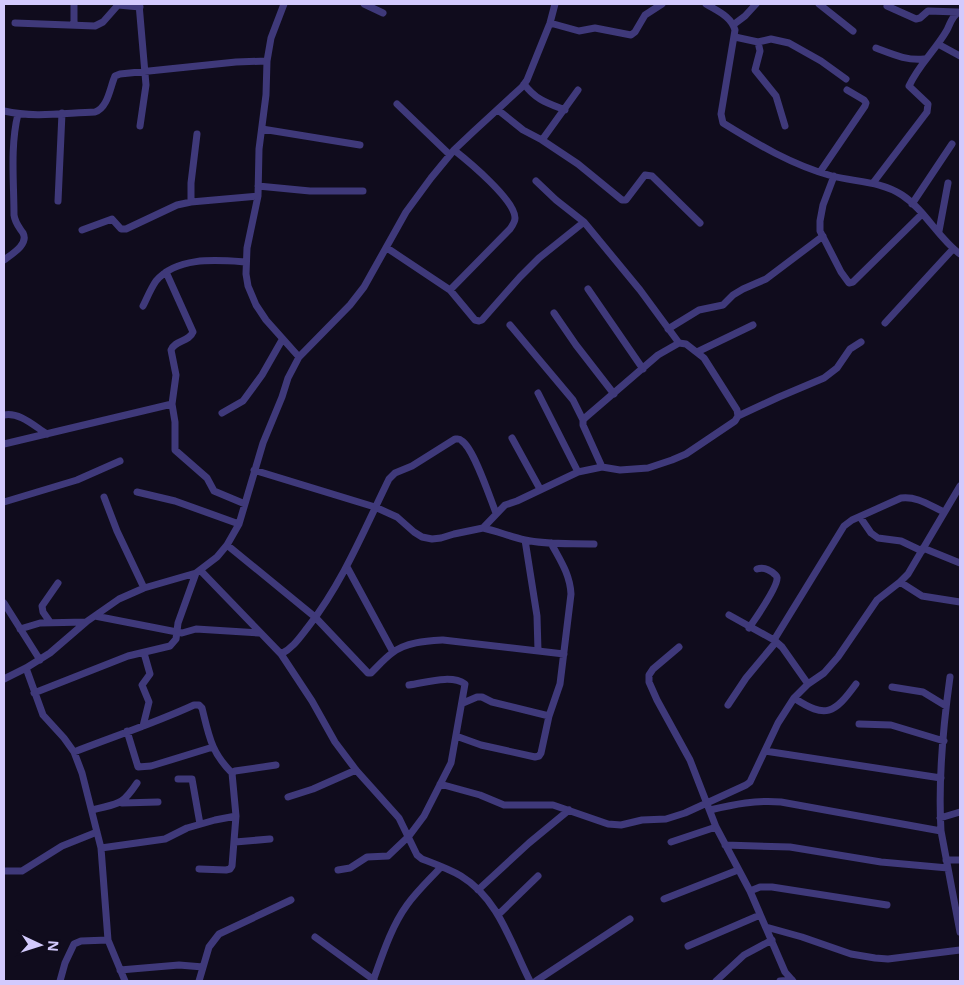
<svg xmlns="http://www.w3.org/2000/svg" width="964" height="985" viewBox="0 0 964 985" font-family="'Noto Sans',sans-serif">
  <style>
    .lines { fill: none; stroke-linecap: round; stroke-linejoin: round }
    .minor { stroke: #3f397a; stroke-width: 7 }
  </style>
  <rect width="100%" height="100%" fill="#100c1d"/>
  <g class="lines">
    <path class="minor" d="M74 4V24
      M139 4 146 85 140 126
      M284 4 271 38 267 61 266 95 259 149 258 196 247 248 246 274 248 286 256 305 266 320 299 357
      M364 4 383 13
      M706 4C717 11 731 16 735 30L721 114 723 123C757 144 792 165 832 176 855 182 881 181 902 195 925 210 938 238 960 254
      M819 4 853 31
      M887 6 916 19 920 18 928 11 958 12
      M15 23 95 26 103 22 118 5 140 7
      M550 23 579 31 595 28 631 35 635 32 645 15 662 4
      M733 25 745 16 756 4
      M735 37 758 42 771 39 789 43 821 61 846 79
      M758 42 760 51 755 70 776 96 785 126
      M938 44 960 56
      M876 48C892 54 907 61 924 59
      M524 84C536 100 547 103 565 110
      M397 104 450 155
      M498 110 523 130 542 140 578 164 622 200H626L645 175 652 176 700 223
      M4 111C34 118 64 113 95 112 108 108 110 87 115 76L120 74 236 62 267 61
      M262 129 360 145
      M542 140 578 90
      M820 172 865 106 866 103 864 100 847 90
      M834 176 823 205 820 221V231L841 272 849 283 853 282 922 214
      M536 181 556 200 584 222 640 290 679 343
      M873 183 927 112 928 104 909 86C919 64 935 51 947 30 950 24 953 14 960 12
      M258 186 310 191H363
      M58 201 62 113
      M191 202V183L197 134
      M912 204 952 144
      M82 230 112 219 121 229H126L177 205 191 202 258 196
      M939 231 948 183
      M387 248 450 290 475 320 479 321 482 320 520 277 539 258 584 222
      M4 260C12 254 29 244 23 233 19 227 15 223 14 215 14 183 10 146 18 114
      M166 272 193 332C189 342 175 340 171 350L176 375 172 404 175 422V450L207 478 214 491 245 504
      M588 289 643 369
      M450 290 510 229C512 226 515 222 515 218 515 200 468 161 454 150
      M143 306C147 298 151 288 156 281 177 256 217 260 246 262
      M554 313 576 345 614 394
      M885 323 953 249
      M510 325 573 400 583 420
      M668 329 699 310 723 305 733 295 743 289 766 279 823 236
      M697 352 753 325
      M538 393 578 472
      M222 413 243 401 262 375 282 340
      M4 415C20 412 34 426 47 434
      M738 416 779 397 824 378 837 368 850 349 861 342
      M512 438 540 489
      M4 444 172 404
      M254 470 375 507 397 517 414 532 422 537 432 539 441 538 454 534 483 528 505 505 517 501 578 472 602 467 620 470 648 468 672 460 686 454 735 421 738 416 737 410 704 358 686 344 679 343 658 355 586 417 583 420V425L602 467
      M137 492 175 501 239 524
      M104 497 117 531 144 588
      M4 502 77 480 120 461
      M860 517 871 533 878 538 901 541 922 551
      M483 528C497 531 511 537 525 540 547 545 571 543 594 544
      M525 540 537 616 538 651
      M227 545 315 617 368 673H371C378 666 384 659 392 653 406 642 426 641 443 640L564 654
      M923 548 960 563
      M347 567 393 652
      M200 570 281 654 312 701 335 742 356 770 399 818 417 855 422 859C435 864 449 869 461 876 499 899 511 944 530 981
      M900 582 922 596 960 602
      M4 603 40 660
      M729 615 774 640 782 647 808 684
      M95 616 182 633 196 629 259 633
      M50 622 43 612 42 606 58 583
      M749 628C755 619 778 587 777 578 777 575 774 574 772 572 767 569 763 567 757 569
      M20 629 40 623 86 622
      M774 640 844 526 852 520 901 498C917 496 929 505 944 512
      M679 647 653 669 649 675V682L657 700 690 760 716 827 750 891 785 972 793 981
      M281 654C293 648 300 637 308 627 343 582 364 530 389 479L395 473 412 466 455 439C459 439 459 438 462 441 474 449 490 498 496 513
      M26 668 43 715 64 738 74 752 82 773 101 848 108 940 125 981
      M950 677C943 727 938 780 941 831L960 932
      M4 679 26 668 50 653 86 622 119 599 144 588 196 573 217 557 227 545 239 524 263 443 282 397 288 378 299 357 350 305 364 287 406 212 431 178 454 150 473 132 522 87 527 80 550 23 555 4
      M892 687 923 692 946 706
      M34 693 128 656 170 646 176 639 178 623 196 573
      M794 698C826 719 834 714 856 684
      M463 703 477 697H482L492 702 549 716
      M728 705 746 678 776 642
      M859 724 891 725 944 741
      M143 726 149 702 142 685 150 674 144 653
      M127 731 138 767 151 766 213 747
      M456 736 481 745 535 757 539 756 541 753 549 716 560 684 571 594C570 574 560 560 551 543
      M765 751 941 778
      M74 752C115 736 155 723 194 705H199L202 708C209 736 211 752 232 773
      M178 779H192L200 824
      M440 784 480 795 504 805H553L608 824 621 825 642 820 666 819 685 813 746 785 750 782 778 723 794 698 808 684 824 673 838 657 877 600 900 582 908 574 960 486
      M288 797 313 789 356 770
      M122 803 158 802
      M92 810C118 803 121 807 137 783
      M710 810C735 804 756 800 781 802L941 831
      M940 818 960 812
      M235 842 270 839
      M671 842 716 827
      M725 845 790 847 881 862 948 868
      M101 848 165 839 187 828 215 820 236 816
      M946 860H960
      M199 869 226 870 230 869 232 866 236 816 232 773 235 771 276 765
      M338 870 350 868 367 857 388 856 409 836 424 816 451 763 465 684C451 674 425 683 409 685
      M4 871H22L62 846 97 832
      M478 890 529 843 569 810
      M750 891 760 887H772L887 905
      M664 899 738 870
      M499 914 538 876
      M766 927 802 937 851 954 875 958 888 959 960 950
      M315 937 374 980
      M688 946 760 915
      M120 970 179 965 203 967
      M60 981 65 963 74 944 81 941 108 940
      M199 981 209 947 219 934 291 900
      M373 981C382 956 391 927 407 905 417 891 430 879 441 867
      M536 981 630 919
      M716 981 744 955 772 940
      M780 981 792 980"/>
  </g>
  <rect width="964" height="985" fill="none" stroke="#d3cafd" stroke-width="10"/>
  <g transform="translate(40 945) rotate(94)" stroke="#100c1d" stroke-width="4" paint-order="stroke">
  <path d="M0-4L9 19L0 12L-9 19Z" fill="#d3cafd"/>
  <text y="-8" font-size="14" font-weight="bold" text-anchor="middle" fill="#d3cafd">N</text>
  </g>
</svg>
